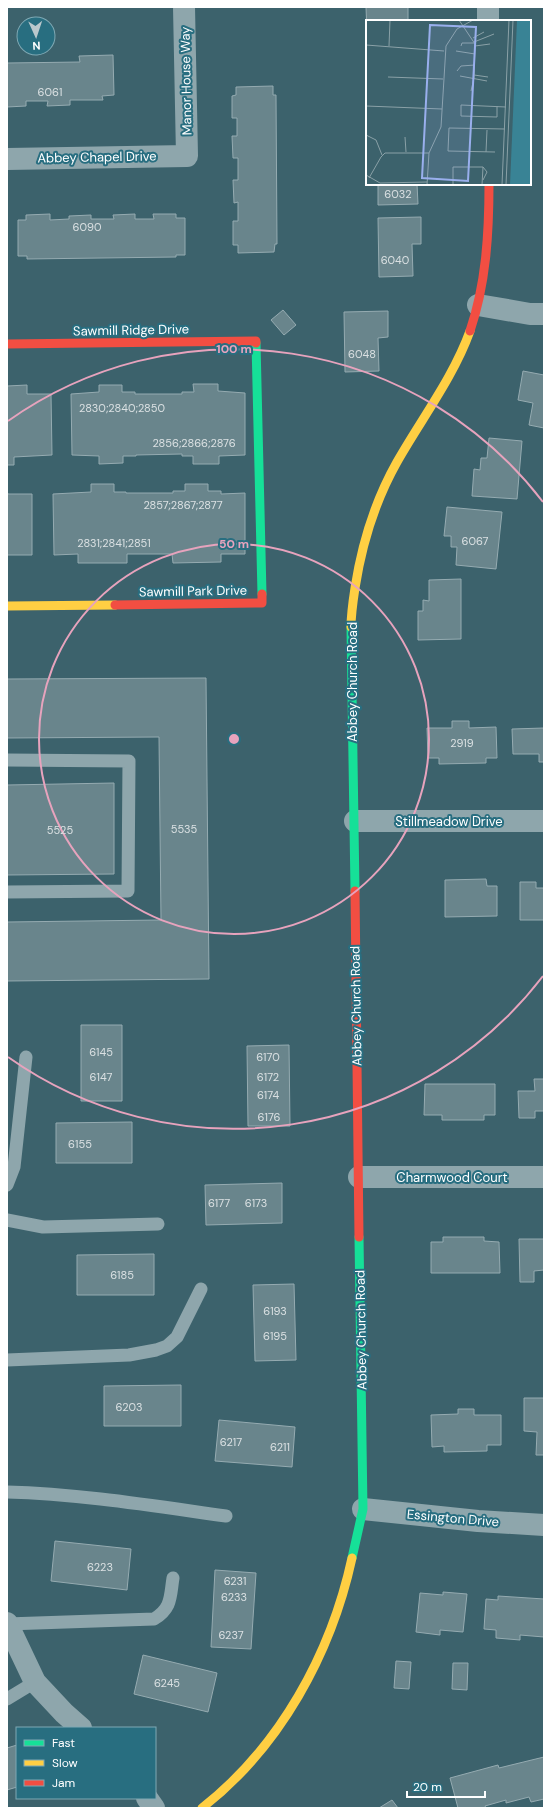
<svg xmlns="http://www.w3.org/2000/svg" width="551" height="1815" viewBox="0 0 551 1815" font-family="'DM Sans',sans-serif">
  <style>
    .building { fill: #69858c; stroke: #95abb1 }
    .lines { fill: none; stroke-linecap: round; stroke-linejoin: round }
    .lane { stroke: #8ea6ac; stroke-width: 13 }
    .street { stroke: #8ea6ac; stroke-width: 22 }
    .fast { stroke: #16e098; stroke-width: 9 }
    .slow { stroke: #ffcf43; stroke-width: 9 }
    .jam { stroke: #f24e42; stroke-width: 9 }
    .ring { fill: none; stroke: #e7a3bd; stroke-width: 2 }
    .labels { text-anchor: middle; dominant-baseline: central; stroke-width: 4; stroke-linejoin: round; paint-order: stroke }
    .number-label { font-size: 11px; fill: #dae0e2 }
    .street-label { font-size: 13px; fill: #fff; stroke: #286e80 }
    .inset-road { fill: none; stroke: #8aa1a7; stroke-width: 1 }
    .view { fill: #99afed; fill-opacity: 0.15; stroke: #99afed; stroke-width: 2 }
    .inset-edge { fill: none; stroke: #fff; stroke-width: 2 }
    .centre { fill: #e7a3bd; stroke: #286e80; stroke-width: 2 }
    .ring-label { font-size: 12px; text-anchor: middle; font-weight: bold; fill: #e7a3bd; stroke: #286e80; stroke-width: 4; stroke-linejoin: round; paint-order: stroke }
  </style>
  <rect width="100%" height="100%" fill="#3c626c"/>
  <path class="building" d="M366 7H408V21H367V34Z
    M113 55 114 95 102 96 103 100H70V105L47 106 48 101H26V106L7 107V63L80 62 79 56Z
    M273 86V95H276L277 244H275L274 252 238 253V245H233V221H238V202L234 203 233 180H238V158H233L232 136H237V118H232V96L236 95V87Z
    M378 184H417L418 204 378 205Z
    M50 214V220L69 219V216L91 215V219H114L113 215 135 214V219H154L153 214H176V218H185V255H176V257L27 259V256H18V220H26V215Z
    M421 217V244H412L413 276 379 277 378 218Z
    M283 310 296 325 284 335 271 320Z
    M388 311V337L378 338 379 371 345 372 344 312Z
    M523 371 544 375V428L529 425 533 403 518 400Z
    M193 384H218V391L245 393V455L219 456V464H193V456H182V454L136 455V456H123V463L99 464V456L72 455 71 394 99 392V385H122V392H135V394H182V392H194Z
    M27 385V394H51L52 455 14 457V465H7V386Z
    M489 438 522 441 517 499 472 496 474 469 480 470 481 458H487Z
    M91 484H114V492H126V493H173V491H185V484H208V491H221V494L245 493V554H221V562L173 563 172 554H127V563H78V554L54 555 53 494 91 492Z
    M7 492 8 494H32V555H8L7 556Z
    M447 507 502 512 496 569 456 565 457 547H451V536H444Z
    M461 579V639L418 640V611H423V600L429 601V580Z
    M206 678 209 979 7 981V922L161 920 159 737 7 738V679Z
    M452 721H469V728L496 727 497 758H486V763L439 764V758H428L427 728H452Z
    M544 728V762H539V754H513L512 729Z
    M114 783V874L7 875V785Z
    M486 879 487 886H497V916L445 917V880Z
    M520 882H536V888H544V920H520Z
    M81 1025H122V1101H81Z
    M289 1045 290 1126H248L247 1046Z
    M534 1079H544V1111H535V1118H519L518 1091H535Z
    M425 1084H495V1115H484V1120H442V1115H424Z
    M132 1122V1163H56V1123Z
    M282 1183V1223L206 1225 205 1185Z
    M443 1237H484V1241L499 1242 500 1273H431V1242H443Z
    M519 1239H544V1270L534 1271V1282H520Z
    M154 1254V1295H77V1255Z
    M294 1284 296 1360 255 1361 253 1285Z
    M181 1385V1426H104V1386Z
    M524 1398H544V1455H536L537 1432 524 1431Z
    M458 1409H474V1415H501V1445H487V1451L444 1452V1446L432 1447 431 1415 458 1414Z
    M219 1420 295 1427 292 1467 215 1461Z
    M55 1541 131 1549 127 1590 51 1581Z
    M215 1570 256 1573 251 1649 211 1647Z
    M443 1592 467 1594 463 1632 440 1630V1635L416 1632 420 1593 443 1595Z
    M498 1596 544 1599V1637L520 1635V1640L496 1638V1630L484 1629 486 1599 498 1600Z
    M143 1655 217 1673 208 1712 134 1694Z
    M396 1661 411 1662 409 1689 394 1688Z
    M453 1663H468L467 1690 452 1689Z
    M17 1745V1787L7 1790V1748Z
    M544 1757V1799L531 1802 529 1797 506 1803V1800L485 1806 486 1808H458L450 1778 498 1765 499 1768Z
    M392 1800 398 1808H379Z"/>
  <g class="lines">
    <path class="lane" d="M7 760 129 761 128 891 7 892
      M7 1185 14 1167 26 1057
      M7 1220 43 1227 158 1224
      M7 1360 129 1355 156 1350 167 1346 177 1337 201 1289
      M7 1492C80 1494 154 1506 226 1516
      M7 1624 154 1619C172 1608 170 1597 173 1578
      M7 1699 35 1682"/>
    <path class="street" d="M488 7V21
      M7 159 187 156 184 7
      M478 305 530 314H544
      M355 821H544
      M359 1177H544
      M363 1509 478 1521 544 1525
      M7 1623 35 1682 64 1713 81 1728
      M147 1798 154 1808"/>
    <path class="fast" d="M256 343 262 594
      M351 627 355 891
      M352 1558 363 1509 359 1237"/>
    <path class="slow" d="M7 606 115 605
      M351 627C351 614 353 601 355 588 362 543 375 501 397 462 422 418 453 378 470 331
      M202 1808C280 1747 331 1654 352 1558"/>
    <path class="jam" d="M470 331C486 284 489 234 489 184
      M7 344 256 341V343
      M115 605 262 603V594
      M355 891 359 1237"/>
  </g>
  <g class="ring">
    <circle cx="234" cy="739" r="195"/>
    <path d="M543 976A390 390 0 0 1 8 1057M8 421A390 390 0 0 1 543 502"/>
  </g>
  <g class="labels">
    <g class="number-label">
      <text x="50" y="92">6061</text>
      <text x="398" y="194">6032</text>
      <text x="87" y="227">6090</text>
      <text x="395" y="260">6040</text>
      <text x="362" y="354">6048</text>
      <text x="122" y="408">2830;2840;2850</text>
      <text x="194" y="443">2856;2866;2876</text>
      <text x="183" y="505">2857;2867;2877</text>
      <text x="475" y="541">6067</text>
      <text x="114" y="543">2831;2841;2851</text>
      <text x="462" y="743">2919</text>
      <text x="184" y="829">5535</text>
      <text x="60" y="830">5525</text>
      <text x="101" y="1052">6145</text>
      <text x="268" y="1057">6170</text>
      <text x="101" y="1077">6147</text>
      <text x="268" y="1077">6172</text>
      <text x="268" y="1095">6174</text>
      <text x="269" y="1117">6176</text>
      <text x="80" y="1144">6155</text>
      <text x="219" y="1203">6177</text>
      <text x="256" y="1203">6173</text>
      <text x="122" y="1275">6185</text>
      <text x="275" y="1311">6193</text>
      <text x="275" y="1336">6195</text>
      <text x="129" y="1407">6203</text>
      <text x="231" y="1442">6217</text>
      <text x="280" y="1447">6211</text>
      <text x="100" y="1567">6223</text>
      <text x="235" y="1581">6231</text>
      <text x="234" y="1597">6233</text>
      <text x="231" y="1635">6237</text>
      <text x="167" y="1683">6245</text>
    </g>
    <g class="street-label">
      <text transform="translate(186 81) rotate(-91)">Manor House Way</text>
      <text transform="translate(97 157) rotate(-1)">Abbey Chapel Drive</text>
      <text transform="translate(131 330) rotate(-1)">Sawmill Ridge Drive</text>
      <text transform="translate(193 591) rotate(-1)">Sawmill Park Drive</text>
      <text transform="translate(352 682) rotate(-90)">Abbey Church Road</text>
      <text x="449" y="821">Stillmeadow Drive</text>
      <text transform="translate(356 1006) rotate(-91)">Abbey Church Road</text>
      <text x="452" y="1177">Charmwood Court</text>
      <text transform="translate(361 1330) rotate(-91)">Abbey Church Road</text>
      <text transform="translate(453 1518) rotate(5)">Essington Drive</text>
    </g>
  </g>
  <g transform="translate(366 20)">
    <rect width="165" height="165" fill="#3c626c"/>
    <path d="M151 0H165V165H144Z" fill="#398395"/>
    <path class="inset-road" d="M93 0 109 24 108 58 105 71M107 18 118 12M108 22 128 14M0 25 78 31M23 26 24 0M95 26 96 23H109M109 26 124 24M90 31 109 34M91 51 95 46 109 45M108 55 122 57M94 56 121 61M22 57 77 59M0 86 76 89M131 86V97L95 96V85L140 87M0 115 10 120 16 135M39 117 40 132M120 132 121 110M129 132 82 131 83 108 139 109M117 147 121 152 117 160M0 155 14 163 61 162M3 158 15 137 19 133H63M61 165 63 133 75 107 80 26 91 9 107 0M87 165V147H117M116 165 117 147M136 165 143 0M140 165 147 0"/>
    <path class="view" d="M64 5 110 7 102 161 56 158Z"/>
    <rect width="165" height="165" class="inset-edge"/>
  </g>
  <circle cx="234" cy="739" r="6" class="centre"/>
  <g class="ring-label">
    <text x="234" y="353">100 m</text>
    <text x="234" y="548">50 m</text>
  </g>
  <rect width="551" height="1815" fill="none" stroke="#ffffff" stroke-width="16"/>
  <rect x="16" y="1727" width="140" height="72" fill="#286e80" stroke="#7ea8b3"/>
  <rect x="24" y="1740" width="20" height="6" fill="#16e098" stroke="#7ea8b3"/>
  <text x="52" y="1747" font-size="12" fill="#ffffff">Fast</text>
  <rect x="24" y="1760" width="20" height="6" fill="#ffcf43" stroke="#7ea8b3"/>
  <text x="52" y="1767" font-size="12" fill="#ffffff">Slow</text>
  <rect x="24" y="1780" width="20" height="6" fill="#f24e42" stroke="#7ea8b3"/>
  <text x="52" y="1787" font-size="12" fill="#ffffff">Jam</text>
  <g transform="translate(36 36) rotate(177)"><circle r="19" fill="#286e80" stroke="#7ea8b3"/>
  <path d="M0-3L7 15L0 10L-7 15Z" fill="#bbc8cc"/>
  <text y="-6" font-size="11" font-weight="bold" text-anchor="middle" fill="#ffffff">N</text>
  </g>
  <path d="M407 1791v6h78v-6" fill="none" stroke="#ffffff" stroke-width="2"/>
  <text x="413" y="1791" font-size="12" fill="#ffffff" stroke="#286e80" stroke-width="3" paint-order="stroke">20 m</text>
</svg>
